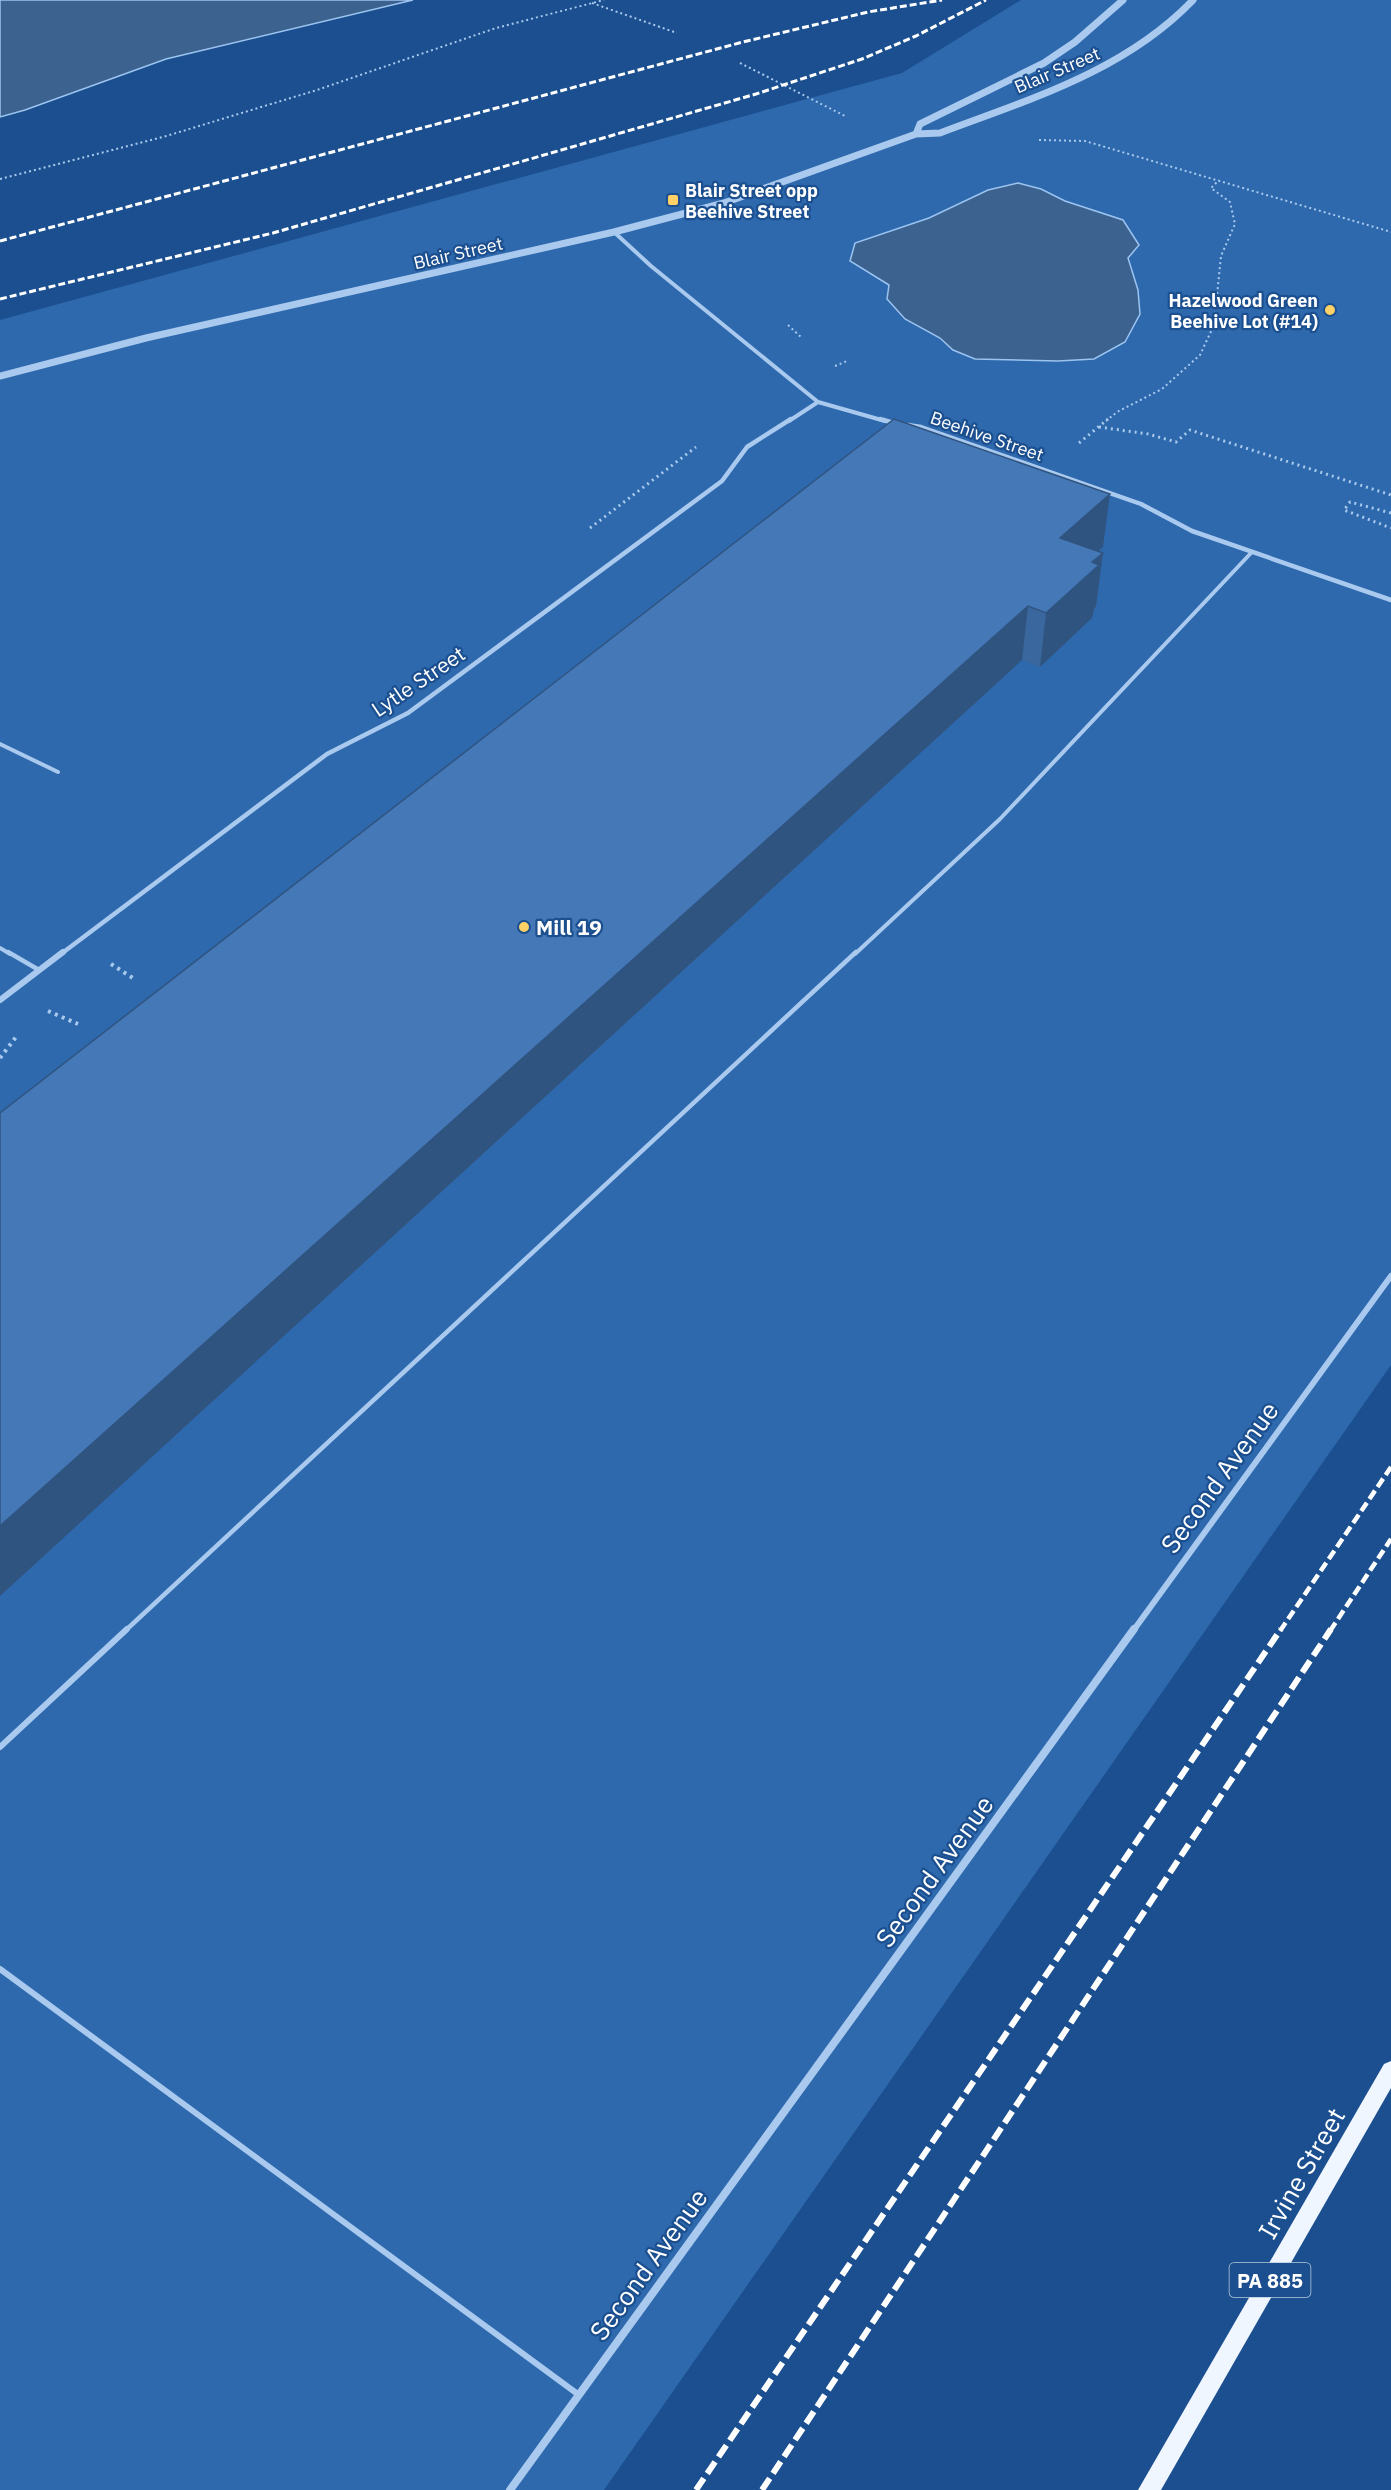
<svg xmlns="http://www.w3.org/2000/svg" width="1391" height="2490" viewBox="0 0 1391 2490" font-family="'IBM Plex Sans',sans-serif">
  <style>
    .green { fill: #2e69ad }
    .water { fill: #3c6290; stroke: #9cc4f0; stroke-width: 1.5 }
    .lines { fill: none; stroke-linecap: round; stroke-linejoin: round }
    .path-far2 { stroke: #a9c9ee; stroke-width: 2; stroke-dasharray: 2 3; stroke-linecap: butt }
    .path-far1 { stroke: #a9c9ee; stroke-width: 3; stroke-dasharray: 2 4; stroke-linecap: butt }
    .path { stroke: #a9c9ee; stroke-width: 4; stroke-dasharray: 3 4.5; stroke-linecap: butt }
    .service-far2 { stroke: #a9c9ee; stroke-width: 4 }
    .service-far1 { stroke: #a9c9ee; stroke-width: 4.5 }
    .service { stroke: #a9c9ee; stroke-width: 6 }
    .minor-far3 { stroke: #a9c9ee; stroke-width: 4 }
    .minor-far2 { stroke: #a9c9ee; stroke-width: 4.5 }
    .minor-far1 { stroke: #a9c9ee; stroke-width: 6 }
    .minor { stroke: #a9c9ee; stroke-width: 8 }
    .tertiary { stroke: #a9c9ee; stroke-width: 7 }
    .primary { fill: #f0f6ff; fill-rule: evenodd }
    .rail-far2 { stroke: #fff; stroke-width: 3; stroke-dasharray: 7 3; stroke-linecap: butt }
    .rail-far1 { stroke: #fff; stroke-width: 4.5; stroke-dasharray: 10 4.5; stroke-linecap: butt }
    .rail { stroke: #fff; stroke-width: 6; stroke-dasharray: 14 6; stroke-linecap: butt }
    .wall { fill: #3a679d }
    .shaded-wall { fill: #305480 }
    .building { fill: #4478b7; stroke: #305480; stroke-width: 1.5 }
    .poi-dot { fill: #ffd166; stroke: #1b4f8f; stroke-width: 2 }
    .labels { text-anchor: middle; dominant-baseline: central; stroke-width: 4.5; stroke-linejoin: round; paint-order: stroke }
    .far-street-label { font-size: 18px; fill: #fff; stroke: #1b4f8f }
    .far-poi-label { font-size: 18px; font-weight: bold; fill: #fff; stroke: #1b4f8f; text-anchor: start }
    .shield { fill: #1b4f8f; stroke: #bbcadd; stroke-width: 1.5 }
    .shield-label { font-size: 20px; font-weight: bold; fill: #fff }
    .street-label { font-size: 21px; fill: #fff; stroke: #1b4f8f }
    .poi-label { font-size: 21px; font-weight: bold; fill: #fff; stroke: #1b4f8f; text-anchor: start }
    .near-street-label { font-size: 26px; fill: #fff; stroke: #1b4f8f }
  </style>
  <rect width="100%" height="100%" fill="#1b4f8f"/>
  <path class="green" d="M1021 0H1391V1365L604 2490H0V320L902 73Z"/>
  <path class="water" d="M0 0H413L166 59 25 110 0 117Z
    M1018 183 1041 189 1065 201 1123 220 1139 245 1128 258 1138 290 1140 314 1125 342 1094 359 1058 361 975 359 953 350 940 338 905 319 887 299 889 285 850 261 855 243 929 218 988 190Z"/>
  <g class="lines">
    <path class="path-far2" d="M592 3 677 33
      M740 63 847 117
      M1039 140 1085 141 1391 232
      M0 179 163 137 317 90 496 28 604 0
      M788 325 802 338
      M835 366 847 361
      M1106 421 1117 412 1162 389 1200 355 1214 325 1221 256 1235 224 1230 202 1211 188 1219 180"/>
    <path class="path-far1" d="M1099 427 1148 434 1176 442 1190 430 1391 495
      M1079 443 1108 419
      M1391 513 1350 502 1344 510 1391 528
      M590 528 696 447"/>
    <path class="path" d="M111 964 136 980
      M48 1011 78 1024
      M0 1058 16 1037"/>
    <path class="service-far2" d="M0 744 58 772
      M0 948 10 954
      M855 954 1000 819 1251 553"/>
    <path class="service-far1" d="M8 952 39 970
      M125 1631 856 952"/>
    <path class="service" d="M0 1747 127 1629
      M0 1969 579 2395"/>
    <path class="minor-far3" d="M614 232 651 266 818 402 885 421
      M789 421 818 402"/>
    <path class="minor-far2" d="M880 419 897 424
      M908 425 921 427 1141 504 1192 531 1391 600
      M61 954 327 754 408 713 722 481 747 447 791 419"/>
    <path class="minor-far1" d="M0 1000 63 952
      M1133 1631 1391 1276"/>
    <path class="minor" d="M510 2490 1134 1629"/>
    <path class="tertiary" d="M916 134 920 124 1044 63 1075 42 1123 0
      M0 376 146 338 614 232 724 203 916 134 940 133C1030 99 1125 71 1193 0"/>
    <path class="primary" d="M1391 2061V2088L1161 2490H1138L1384 2064Z"/>
    <path class="rail-far2" d="M0 241 743 42 868 12 942 0
      M0 299 273 233 756 94 862 59 916 36 986 0"/>
    <path class="rail-far1" d="M1280 1631 1391 1467
      M1330 1631 1391 1539"/>
    <path class="rail" d="M696 2490 1281 1629
      M762 2490 1331 1629"/>
  </g>
  <path class="wall" d="M1103 547 1099 551 1103 553 1096 606 1094 609 1092 618 1040 667 1022 660 0 1596V1113Z"/>
  <path class="shaded-wall" d="M1110 494 1103 547 1054 591 1060 538Z
    M1103 553 1096 606 1094 609 1092 618 1040 667 1046 613 1092 562Z
    M1028 606 1022 660 0 1596V1526Z"/>
  <path class="building" d="M894 419 1110 494 1060 538 1103 553 1092 562 1099 565 1046 613 1028 606 0 1526V1113Z"/>
  <g class="poi-dot">
    <rect x="667" y="194" width="12" height="12" rx="3"/>
    <circle cx="1330" cy="310" r="6"/>
    <circle cx="524" cy="927" r="6"/>
  </g>
  <g class="labels">
    <g class="far-street-label">
      <text transform="translate(1057 70) rotate(-23)">Blair Street</text>
      <text transform="translate(458 253) rotate(-13)">Blair Street</text>
      <text transform="translate(987 436) rotate(19)">Beehive Street</text>
    </g>
    <g class="far-poi-label">
      <text x="685" y="190">Blair Street opp<tspan x="685" dy="21">Beehive Street</tspan></text>
      <text x="1318" y="300" text-anchor="end">Hazelwood Green<tspan x="1318" dy="21">Beehive Lot (#14)</tspan></text>
    </g>
    <rect class="shield" x="1229.5" y="2263" width="81" height="34" rx="4.5"/>
    <g class="shield-label">
      <text x="1270" y="2280">PA 885</text>
    </g>
    <g class="street-label">
      <text transform="translate(418 681) rotate(-34)">Lytle Street</text>
    </g>
    <g class="poi-label">
      <text x="536" y="927">Mill 19</text>
    </g>
    <g class="near-street-label">
      <text transform="translate(1219 1477) rotate(-54)">Second Avenue</text>
      <text transform="translate(934 1871) rotate(-54)">Second Avenue</text>
      <text transform="translate(1301 2173) rotate(-60)">Irvine Street</text>
      <text transform="translate(648 2264) rotate(-54)">Second Avenue</text>
    </g>
  </g>
</svg>
